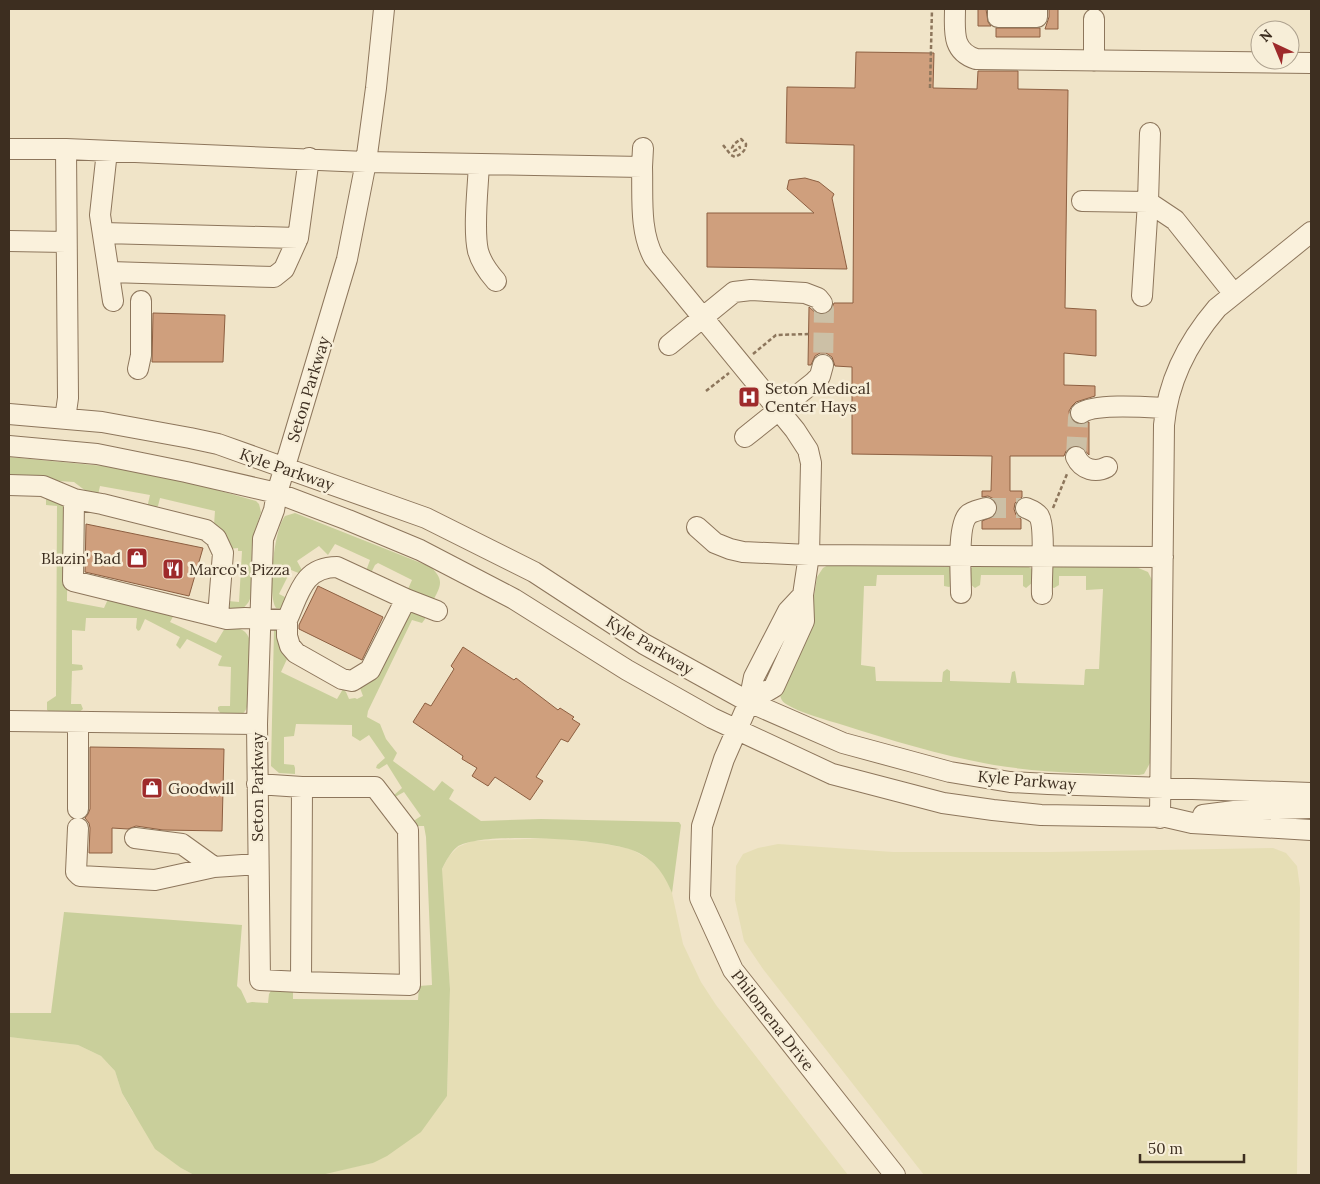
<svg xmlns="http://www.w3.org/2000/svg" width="1320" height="1184" viewBox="0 0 1320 1184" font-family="Lora,serif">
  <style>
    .farmland { fill: #e6deb5 }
    .green { fill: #c9cf9b }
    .building { fill: #cf9f7d; stroke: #8d5f41 }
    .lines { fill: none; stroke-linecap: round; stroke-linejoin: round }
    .minor-tunnel { stroke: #ccc0a6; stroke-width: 20; stroke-dasharray: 20 10; stroke-linecap: butt }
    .minor-casing { stroke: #8d765c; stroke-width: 22 }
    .path { stroke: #8d765c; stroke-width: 2.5; stroke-dasharray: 4 2.5; stroke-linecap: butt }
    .minor { stroke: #faf1dc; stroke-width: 20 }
    .labels { text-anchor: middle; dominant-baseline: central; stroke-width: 5; stroke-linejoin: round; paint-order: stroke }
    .poi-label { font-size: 16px; fill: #3d2e20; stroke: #f7eed8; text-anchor: start }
    .street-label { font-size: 16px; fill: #3d2e20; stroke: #f7eed8 }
  </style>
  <rect width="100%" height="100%" fill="#f0e4c8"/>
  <path class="farmland" d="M551 838 600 843 631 849 650 860 665 876 672 893 683 944 701 982 716 1005 848 1175H316L373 1163 447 1096 450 989 442 886V869L449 856 458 847 472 841Z
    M778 844 893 852H1049L1273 848 1286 853 1297 866 1300 888 1297 1175H924L763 969 744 941 735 900 736 866 743 854 758 848Z
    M9 1037 78 1045 101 1056 115 1071 122 1093 132 1111 181 1168 194 1175H9Z"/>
  <path class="green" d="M9 457 114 467 171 477 256 501 259 504 261 512 252 541 251 592C251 600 248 604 242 609H229L227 606 228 601 239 602 242 551H238V548L229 549 214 525 215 511 160 498 158 506 154 509 147 508 150 495 100 486 98 495 95 498 74 482 9 478Z
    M46 496 68 507 67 601 104 608 109 597 175 613 170 622 216 643 225 628C236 627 247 628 250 641 250 653 254 709 242 714 237 716 228 715 222 715L218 710V707L220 706H230L231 667 219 666 218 665 222 656 187 639 180 649 176 645 180 637 145 619 140 630 138 631 136 628 137 618H86L85 631 72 630V664L82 665 83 669 82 670 72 671 71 704H81L83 709 78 713H51L47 710V702L56 696 57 506 46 505Z
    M295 513 431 567C443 579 442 584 434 599L432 600 408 589 412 580 378 563 375 565 371 573 366 571 370 560 335 544 328 555 319 546 297 561 303 572 301 574 291 570 279 594 287 598 281 609 276 608C267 595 274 529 285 516Z
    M830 564 952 567 951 586 949 587 944 586V575H877L876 586H864L861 665 875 667 876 681 942 682 943 672 947 669 950 671V681L1010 683 1012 672 1015 671 1017 683 1084 685 1085 670 1086 669H1099L1103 589 1086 590V576H1059V585L1054 588 1051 587V568L1054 566 1136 567 1148 572 1152 580 1150 763 1144 774 1139 775C1091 773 1042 773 994 765 943 756 893 741 843 725 827 720 800 713 786 704 781 701 780 696 779 691L812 609 817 577 823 568Z
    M974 566H1027L1032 569 1033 582 1026 588 1023 586V575H981L980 585 975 588 970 584V569Z
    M406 609 425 616V619L422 623 412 620 368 711 367 717 380 724 386 739 397 753 393 761 434 791 442 781 454 790 449 799 481 821 541 819 679 822 681 825 672 893C664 873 653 858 632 850 604 839 480 831 457 847 450 853 446 861 442 869L450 989 447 1096 421 1132 387 1156 373 1163 321 1175H194L181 1168 155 1149 122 1093 115 1071 101 1056 78 1045 9 1037V1013H51L64 912 242 925 237 986 241 990 247 1003 252 1002 268 1003 269 994 272 989 293 987V999L418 1000 419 986 432 985 426 837 424 826H413L412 822 421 816 404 792 395 797 393 796 402 788 387 764 379 769 376 768 377 765 385 758 369 735 360 741 352 736V725L296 724 294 736 284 737V764L294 765 295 768V774L279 773 271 766 274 630 276 629 279 631 281 650 287 659 281 672 337 699 343 689 346 692 349 699 355 698 357 699 363 696 360 688Z"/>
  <path class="building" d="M978 9H986L988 22 991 26H978Z
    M1049 9H1058V29H1045L1049 17Z
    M996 28H1040V37H996Z
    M856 52 934 53 933 88 977 89 978 71H1018V89L1068 90 1065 308 1096 310V356L1064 353V385L1095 386V396L1076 402 1072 406 1069 411 1070 418 1075 423 1080 425 1089 422V455L1082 447 1076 445 1070 447 1066 451 1064 456H1010V491H1022V497L1015 503 1014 509 1016 515 1021 519V529H982V521L994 516 998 510 997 504 994 499 988 496 982 497V491H991L992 456 852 454V367L835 366 832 357 826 353H820L815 356 811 365H808L809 307 817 314 823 315 830 312 834 303H853L854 145 786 143 787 87 855 88Z
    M805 178 819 182 834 194 832 198 847 269 707 267V213H814L787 189 789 180Z
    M153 313 225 315 223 362H152Z
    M86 524 203 548 189 596 85 572Z
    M318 586 383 617 362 660 299 629V625Z
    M463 647 514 680 516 678 558 710 560 708 574 717 572 719 580 724 568 742 561 739 536 777 543 781 530 800 495 777 488 786 472 776 477 768 462 759 463 756 413 722 425 703 431 706 454 669 451 666Z
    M90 747 224 749 222 831 163 830 136 826 128 829 112 828V853H89L90 828 89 823 85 818 88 814 90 809Z"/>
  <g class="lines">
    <path class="minor-tunnel" d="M822 303 824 310 823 365
      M1076 457 1078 418 1081 413
      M986 508H1026"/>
    <g class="minor-casing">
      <path id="minor" d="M955 9C955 30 951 51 976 59L1311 63
        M998 9V17H1037V9
        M1094 19V61
        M1150 133 1148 202 1175 220 1234 294
        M9 149H66L68 398 65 419
        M66 149 366 162 642 167C643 196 639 231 654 258L795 430 808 450 811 463 809 555 803 595 804 621 774 687 749 702
        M107 151 100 215 113 301
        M479 164C478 187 473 229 478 251 481 262 488 272 496 281
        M642 167 643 148
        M1082 201 1148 202 1142 296
        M103 233 298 238 309 158
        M9 241 66 242
        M110 272 274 277 284 269 298 238
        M669 345 734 292 751 290 805 293 818 298 822 303
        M138 369 141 355V301
        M1081 413C1095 403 1147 407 1165 408
        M9 414 102 422 190 438 218 444 426 518 534 572 644 644 749 702 843 743 950 772 1010 782 1048 784 1311 793
        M745 437 814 382 820 376 823 365
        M9 446 97 454 186 472 277 493 348 520 420 550 514 599 627 670 712 718 832 774 943 803 993 810 1041 815 1166 817 1192 823 1311 830
        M1076 457C1082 470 1096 473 1107 467
        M9 485 43 486 74 499
        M1026 508C1031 510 1035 511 1039 516 1046 528 1041 577 1042 594
        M697 527 715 543 730 549 743 552 809 555 1163 557
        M961 593C961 577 957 526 968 515 972 511 980 510 986 508
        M803 595 788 611 754 677 749 702 724 759 702 826 700 898 733 970 895 1175
        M406 599 437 611
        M218 616 223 553 216 538 206 530 102 504 74 499 73 581 227 619 245 618 287 620V636L290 646 296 653 342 679 352 681 370 670 406 599 337 567C303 567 299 594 287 620
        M9 721 257 724
        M257 784 302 787 301 982 410 985 408 830 375 787H302
        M78 809V723
        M1203 815 1242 810 1311 808
        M1160 818 1164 425C1168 380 1188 342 1217 308L1311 232
        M78 828 76 872 80 876 155 880 214 867 258 864
        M135 838 182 844 214 867
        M301 982 260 980 257 724 263 539 274 510 277 493 347 259 366 162 376 88 384 9"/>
    </g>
    <path class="path" d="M930 88 932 9
      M723 145 731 155 735 157C741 154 746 151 746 144L741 139 734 144 732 148 734 151 740 148 739 146
      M753 354 776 335 809 334
      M706 391 729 373
      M1053 508 1067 474"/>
    <use href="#minor" class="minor"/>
  </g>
  <defs>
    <g id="hospital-square" transform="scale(1.125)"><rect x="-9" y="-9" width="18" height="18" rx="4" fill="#9e2a2b" stroke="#f7eed8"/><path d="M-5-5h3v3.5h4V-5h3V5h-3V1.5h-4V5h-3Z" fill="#fff"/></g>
    <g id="shop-square" transform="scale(1.125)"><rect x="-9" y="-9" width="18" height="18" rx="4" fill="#9e2a2b" stroke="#f7eed8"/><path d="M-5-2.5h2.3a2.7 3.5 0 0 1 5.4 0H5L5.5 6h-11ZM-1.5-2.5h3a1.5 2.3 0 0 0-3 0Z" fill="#fff"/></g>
    <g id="restaurant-square" transform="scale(1.125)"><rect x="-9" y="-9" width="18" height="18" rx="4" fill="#9e2a2b" stroke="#f7eed8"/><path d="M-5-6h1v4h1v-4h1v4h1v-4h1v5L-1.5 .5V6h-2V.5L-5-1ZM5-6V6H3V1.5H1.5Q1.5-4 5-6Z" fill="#fff"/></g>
  </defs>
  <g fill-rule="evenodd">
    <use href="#hospital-square" x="749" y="397"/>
    <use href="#shop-square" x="137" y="558"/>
    <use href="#restaurant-square" x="173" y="569"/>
    <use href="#shop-square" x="152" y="788"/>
  </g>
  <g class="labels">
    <g class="poi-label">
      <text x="765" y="388">Seton Medical<tspan x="765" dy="18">Center Hays</tspan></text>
      <text x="121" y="558" text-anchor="end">Blazin' Bad</text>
      <text x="189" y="569">Marco's Pizza</text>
      <text x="168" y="788">Goodwill</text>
    </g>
    <g class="street-label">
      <text transform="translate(308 389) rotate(-73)">Seton Parkway</text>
      <text transform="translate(287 469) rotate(19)">Kyle Parkway</text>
      <text transform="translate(650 645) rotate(31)">Kyle Parkway</text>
      <text transform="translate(1027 780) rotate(5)">Kyle Parkway</text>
      <text transform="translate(257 787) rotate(-90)">Seton Parkway</text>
      <text transform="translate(773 1020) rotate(52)">Philomena Drive</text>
    </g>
  </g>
  <rect width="1320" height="1184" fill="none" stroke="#3d2e20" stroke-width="20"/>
  <g transform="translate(1275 45) rotate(316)"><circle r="24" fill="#f7eed8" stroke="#ada18e"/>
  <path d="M0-4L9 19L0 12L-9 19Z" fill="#9e2a2b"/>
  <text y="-8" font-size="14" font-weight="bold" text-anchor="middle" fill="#3d2e20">N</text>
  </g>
  <path d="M1140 1154v8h104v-8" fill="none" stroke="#3d2e20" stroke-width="2.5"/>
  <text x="1148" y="1154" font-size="15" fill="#3d2e20" stroke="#f7eed8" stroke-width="4" paint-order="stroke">50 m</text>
</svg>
